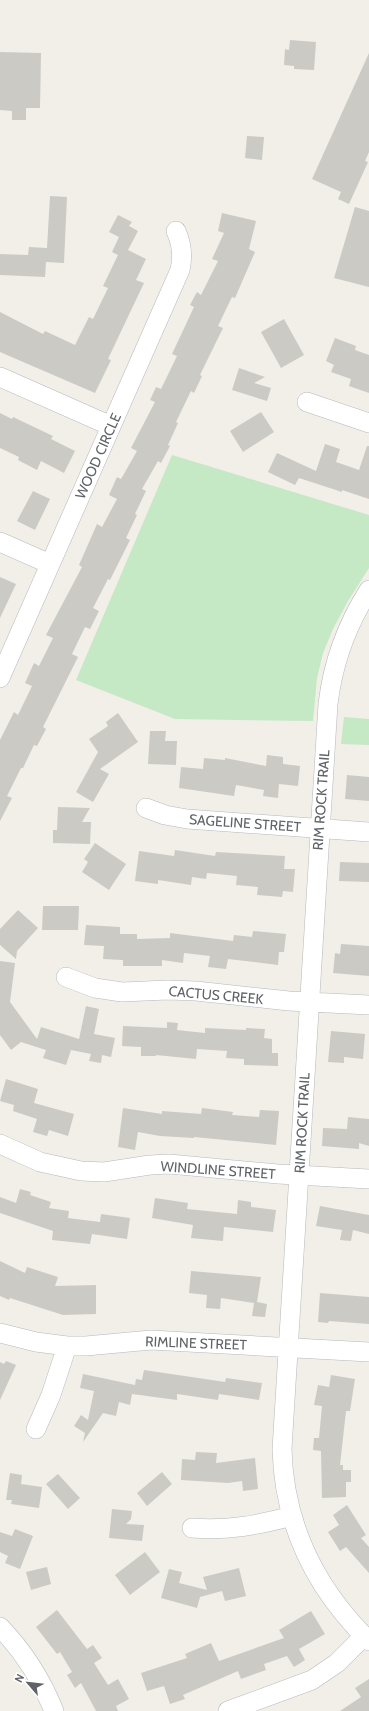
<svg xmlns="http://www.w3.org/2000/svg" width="369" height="1711" viewBox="0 0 369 1711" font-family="Cabin,sans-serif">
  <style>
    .green { fill: #c5e8c5 }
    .building { fill: #cccac5 }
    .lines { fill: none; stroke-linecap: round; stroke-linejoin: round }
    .minor-casing { stroke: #b5b8bc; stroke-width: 20 }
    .minor { stroke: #fff; stroke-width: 19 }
    .labels { text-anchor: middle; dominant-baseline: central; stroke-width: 3.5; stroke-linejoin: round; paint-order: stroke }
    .street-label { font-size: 14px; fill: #5f6368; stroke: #fff }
  </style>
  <rect width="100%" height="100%" fill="#f1efe8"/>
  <path class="green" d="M172 455 369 515V568L348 601 333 629 323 653 317 678 313 721 175 719 76 680Z
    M344 717 369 719V745L341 744Z"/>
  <path class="building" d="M290 40 316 42 314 70 294 69V66L284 65 285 49 289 50Z
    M0 52 41 53 40 108H26V120H12V111L0 110Z
    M369 53V152L365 161 368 162 349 204 338 199 341 192 312 179Z
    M247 136 264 137 262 160 245 158Z
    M50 196 67 197 64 263 46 262 45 277 0 275V254L28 255 29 247 47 248Z
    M355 207 369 211V287L334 278Z
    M222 213 256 221 249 249 255 252 235 298 232 297 218 326 223 328 200 375 202 376 194 393 191 391 176 422 178 423 168 445 170 446 161 463 158 461 142 489 146 491 135 514 137 515 126 538 130 540 110 580 108 579 93 608 99 611 90 629 85 627 72 654 78 657 43 727 46 729 37 746 34 745 23 768H21L7 796 12 798 0 821V740L14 712 18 715 32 686 25 683 34 663 39 666 53 638 46 635 82 567 79 565 97 524 102 527 117 499 109 495 117 477 121 479 137 451 131 448 155 402 150 400 156 387 161 389 177 356 172 354 194 307 190 305 197 292 201 295 218 261 212 259 224 233 218 231Z
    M118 215 132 222 129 226 138 231 128 250 146 259 136 280 144 283 108 359 111 360 95 393 0 352V312L43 334 45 331 75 345 89 317 93 319 108 288 103 286 118 255 112 252 119 237 109 232Z
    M284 319 304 355 281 368 261 332Z
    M335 338 356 346 355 350 369 355V393L349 386 351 379 331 372 334 365 326 361Z
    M239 368 265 377 254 383 271 388 267 401 232 390Z
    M261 412 274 432 243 452 230 431Z
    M0 413 12 419 13 417 53 436 51 439 75 451 64 473 41 461 37 470 18 460 19 457 0 448Z
    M325 444 340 449 336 462 359 470 367 446H369V499L342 490V492L299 478 295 485 268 472 277 453 316 471Z
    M33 491 50 499 35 530 17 521Z
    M0 577 16 584 0 618Z
    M118 713 138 742 100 769 109 774 93 802 76 792 98 752 89 739 108 726 106 722Z
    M150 731H166L165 741H177L176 765 148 764Z
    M267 755 283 757V764L300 766 298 786 279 784 278 798 263 796 264 790 236 785 234 796 179 788 181 767 203 769 204 758 225 760V758L266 766Z
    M347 775 369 777V801L345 799Z
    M58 807 90 808 82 822H91L90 844 53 843V830H57Z
    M95 843 126 864 109 890 82 872 88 862 84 859Z
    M175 850 215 856 216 852 285 856 284 869H295L293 892 283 891 282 897 257 895 258 887 236 885 237 876 207 873 206 879 192 877 191 885 158 880V884L135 881 139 851 174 856Z
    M340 862 369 863V882L339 881Z
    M43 906H79L78 930H42Z
    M18 910 38 928 17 951 16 959 0 945V929Z
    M86 925 120 927V934H137V939L170 938V933L233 941 234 935 252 937 253 931 286 934 284 952H279L278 965 228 959 226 969 208 967 210 956 184 953 183 963 162 960V966H123V960L103 959 104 946 84 945Z
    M341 944 369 946V976L333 973 335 953 340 954Z
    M0 961 15 963 10 1002 37 1039 41 1027 79 1039 86 1006 99 1009 94 1034 115 1038 111 1057 102 1055 101 1063 89 1061 91 1054 71 1050 66 1065 43 1058 46 1050 21 1042 11 1050 0 1035Z
    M167 1022 178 1023 177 1030 205 1033V1028L246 1030V1028L265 1029 264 1038 272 1039V1053H278V1066L244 1065V1059L226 1058 227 1051 197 1049 196 1059 156 1055V1056H141V1047L122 1046 123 1026 167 1028Z
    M331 1031 365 1034 363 1059 344 1057V1063L328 1062Z
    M6 1079 38 1089 34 1103 74 1114 68 1136 49 1130 47 1136 33 1132 37 1119 13 1111 14 1105 0 1101Z
    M123 1108 162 1114V1111L201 1114 202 1108 233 1112 232 1115 259 1117 260 1110 279 1111 276 1145 194 1137V1138L160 1136 138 1132 135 1150 118 1147Z
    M348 1117 369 1119V1146L359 1143V1149L322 1146 323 1128 347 1129Z
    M20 1189 31 1192 30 1195 51 1202 49 1208 69 1211 68 1218 100 1222 101 1214 130 1218 127 1239 92 1234 90 1244 52 1240 53 1231 0 1213V1197L16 1203Z
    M155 1198 188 1203 187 1209 237 1214 238 1200 251 1202V1207L276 1210 273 1232 224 1227 223 1241 191 1238 193 1225 152 1218Z
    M320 1206 369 1215V1234L353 1230 351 1241 340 1240 342 1230 316 1226Z
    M0 1261 25 1273 27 1267 58 1277 55 1286 96 1285V1314L63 1315 10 1298 9 1300 0 1296Z
    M191 1271 261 1277 257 1302 267 1304 265 1317 252 1316 254 1303 221 1298 220 1309 206 1308 207 1295 189 1293Z
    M320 1293 369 1297V1324L329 1321 328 1323 318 1322Z
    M6 1361 16 1365 0 1400V1362L4 1364Z
    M144 1370 225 1382 226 1378 262 1383 259 1400 219 1394 218 1400 177 1394V1400L132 1394 130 1405 119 1402 116 1416 103 1413 83 1442 85 1433 74 1426 81 1415 88 1420 94 1391 80 1388 83 1374 135 1385 136 1379 142 1380Z
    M331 1375 355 1379 350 1411H346L340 1465H343V1470H351V1482H346V1497L322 1498 321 1451 313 1450 314 1438H319L322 1406 314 1405 318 1385 329 1387Z
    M196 1452 217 1453 216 1463 255 1458 258 1489 243 1491 242 1481 228 1483 181 1480 182 1459 195 1460Z
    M162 1472 172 1484 147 1506 137 1493Z
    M10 1473 22 1475 21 1484 42 1487 39 1508 11 1504 12 1500H6Z
    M58 1474 80 1498 68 1509 46 1484Z
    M347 1505 366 1535 361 1538 369 1547V1573L346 1547 340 1551 328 1532 339 1525 333 1515Z
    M112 1509 132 1511 131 1519 126 1524 144 1525 142 1541 109 1538Z
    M15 1529 33 1536 20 1569 5 1563 8 1556 0 1552V1532L12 1536Z
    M145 1552 160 1572 130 1595 115 1575Z
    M47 1567 51 1584 31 1590 26 1572Z
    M239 1568 246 1596 225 1601 222 1591 200 1597 197 1608 161 1598 169 1569 182 1572 179 1583 207 1590 203 1577Z
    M57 1610 87 1649 93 1645 102 1658 94 1663 108 1685 118 1679 129 1699 116 1706 118 1711H96L81 1683 75 1688 67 1675 72 1672 60 1652 57 1654 36 1627Z
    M311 1611 325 1634 299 1649 305 1660 294 1667 287 1656 264 1664 266 1670 241 1679 238 1671 183 1695 185 1699 170 1704 164 1686 147 1691 141 1673 187 1658 185 1654 211 1643 219 1661 284 1638 279 1630Z
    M369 1679V1711H340L361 1697 355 1688Z"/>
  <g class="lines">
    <g class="minor-casing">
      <path id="minor" d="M0 377 111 426
        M307 402 369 423
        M0 542 50 564
        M369 590C346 626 333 662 328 704L282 1449C284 1526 315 1588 369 1641
        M0 678 180 270C183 257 182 244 176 231
        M146 808 165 815 187 819 369 832
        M66 977 95 988 122 992 168 990 196 991 289 1001 369 1005
        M0 1144 40 1162 81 1171 104 1172 150 1165 169 1164 278 1174 369 1179
        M0 1333 36 1342 67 1346H86L151 1340 369 1352
        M36 1429 51 1395 67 1346
        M192 1528C228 1531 258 1525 292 1516
        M0 1627C23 1651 42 1681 54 1711
        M228 1711 312 1680 337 1663 364 1636"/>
    </g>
    <use href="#minor" class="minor"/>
  </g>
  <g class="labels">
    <g class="street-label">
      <text transform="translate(98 456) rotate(-66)">WOOD CIRCLE</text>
      <text transform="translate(321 800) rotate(-86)">RIM ROCK TRAIL</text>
      <text transform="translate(245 823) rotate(4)">SAGELINE STREET</text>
      <text transform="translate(216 995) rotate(5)">CACTUS CREEK</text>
      <text transform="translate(302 1123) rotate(-87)">RIM ROCK TRAIL</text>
      <text transform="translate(218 1170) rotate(4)">WINDLINE STREET</text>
      <text transform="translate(196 1343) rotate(2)">RIMLINE STREET</text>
    </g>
  </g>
  <g transform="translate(28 1683) rotate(298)" stroke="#ffffff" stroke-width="3" paint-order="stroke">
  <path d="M0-3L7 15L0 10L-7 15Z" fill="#5f6368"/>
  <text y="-6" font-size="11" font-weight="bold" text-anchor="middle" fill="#5f6368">N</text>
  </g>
</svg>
